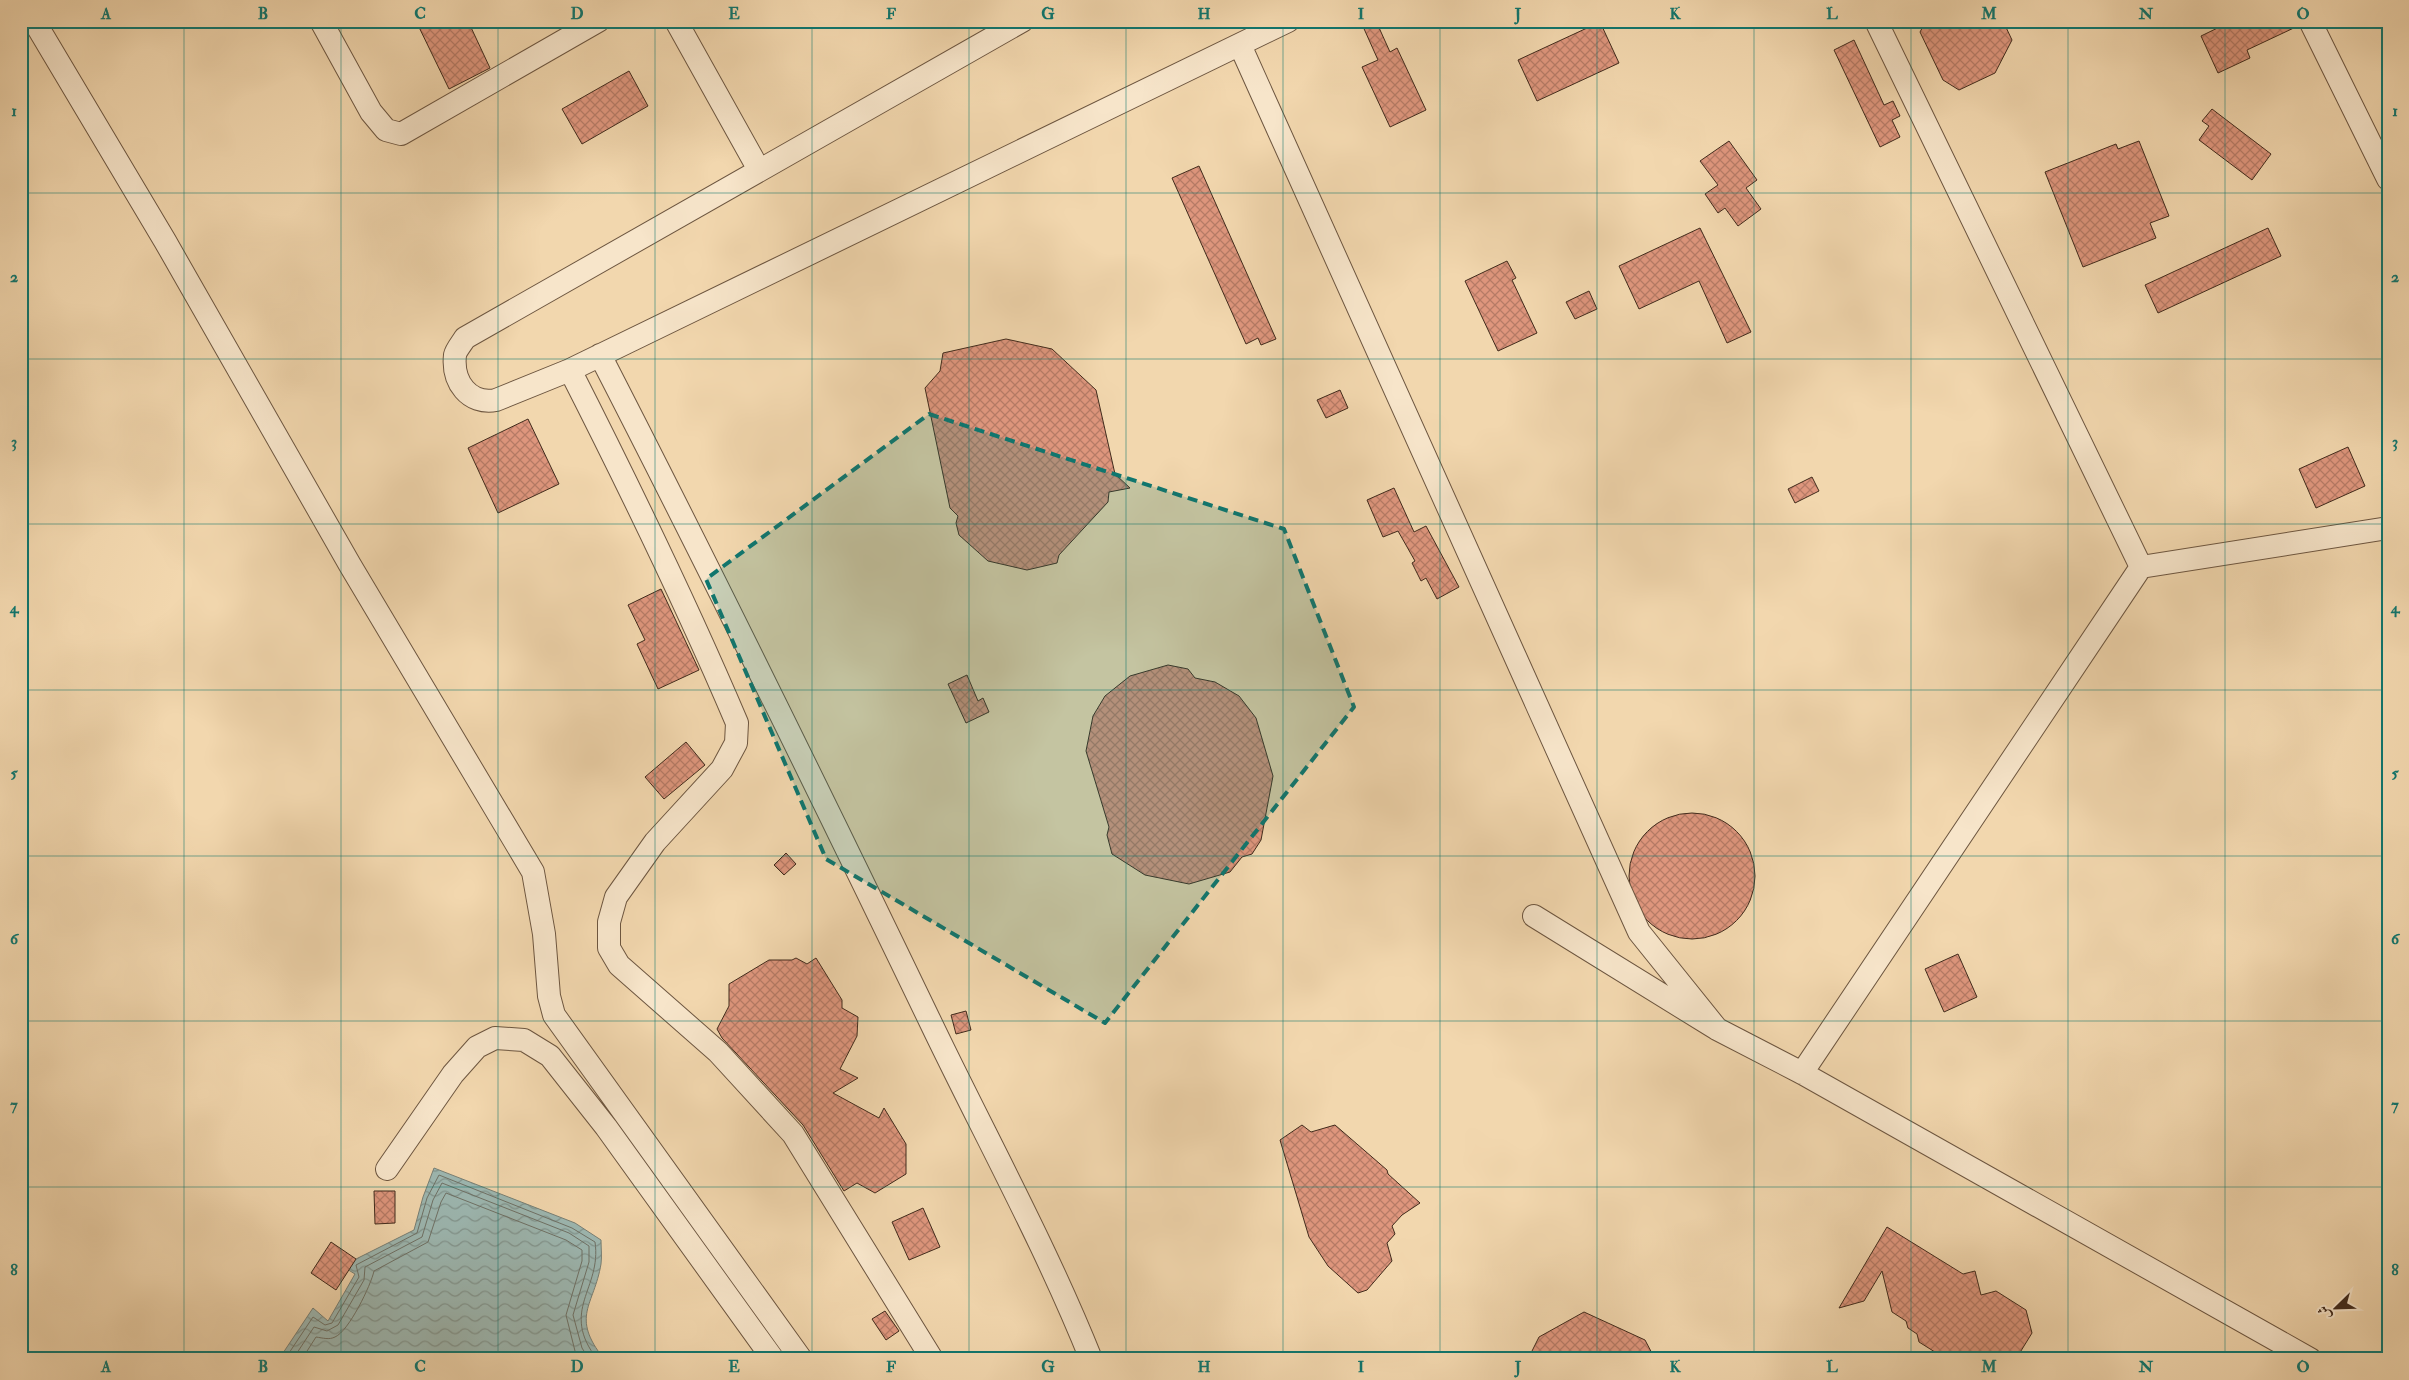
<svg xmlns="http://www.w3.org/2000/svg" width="2409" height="1380" viewBox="0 0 2409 1380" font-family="'IM FELL Double Pica',Amiri,serif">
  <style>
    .water { fill: url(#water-waves); stroke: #788076 }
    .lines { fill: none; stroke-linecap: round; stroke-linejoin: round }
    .shore { stroke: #6f7267; stroke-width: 1 }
    .building { fill: url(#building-cross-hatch); stroke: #412b1c }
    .minor-casing { stroke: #6d5640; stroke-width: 24 }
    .minor { stroke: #f7e5ca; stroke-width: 22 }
    .marked { fill: #0f766e; fill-opacity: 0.2; stroke: #0f766e; stroke-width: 4; stroke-dasharray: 10 6; stroke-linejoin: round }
    .grid { fill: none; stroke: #0f766e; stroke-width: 1; stroke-opacity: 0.55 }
    .neatline { fill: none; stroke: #0f766e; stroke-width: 2 }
    .grid-label { font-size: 16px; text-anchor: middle; font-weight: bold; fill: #0f766e }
  </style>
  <defs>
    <pattern id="water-waves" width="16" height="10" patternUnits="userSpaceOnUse" patternTransform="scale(1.25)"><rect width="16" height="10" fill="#9db8b2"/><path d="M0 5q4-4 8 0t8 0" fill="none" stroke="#829690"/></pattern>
    <pattern id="building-cross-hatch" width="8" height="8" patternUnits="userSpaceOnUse" patternTransform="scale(1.25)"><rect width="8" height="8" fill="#de967d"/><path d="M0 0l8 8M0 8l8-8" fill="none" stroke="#b67b66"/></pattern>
  </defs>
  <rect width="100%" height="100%" fill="#f2d7ae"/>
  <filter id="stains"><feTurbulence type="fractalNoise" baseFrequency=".004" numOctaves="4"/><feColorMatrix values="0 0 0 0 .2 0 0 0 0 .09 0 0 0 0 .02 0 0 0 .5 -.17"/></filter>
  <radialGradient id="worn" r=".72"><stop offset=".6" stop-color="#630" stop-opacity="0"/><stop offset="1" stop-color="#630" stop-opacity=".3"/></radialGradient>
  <path class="water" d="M434 1168 575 1223 601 1240C601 1248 602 1256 601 1264 594 1306 570 1316 604 1359H279L313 1308 328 1321 355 1274 342 1266 414 1230 423 1197Z"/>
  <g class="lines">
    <path class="shore" d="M285 1359 313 1317 325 1325 332 1323 359 1277 356 1265 417 1233 427 1198 439 1175 572 1228 595 1242C602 1289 559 1310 597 1359
      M293 1359 314 1327 327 1331 338 1325 364 1280 365 1267 422 1237 433 1200 442 1183 569 1233 589 1246V1262L573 1315 582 1348 589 1359
      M302 1359 316 1337C323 1338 329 1340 335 1337 349 1331 371 1285 374 1271L428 1242 441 1202 446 1193 566 1240 582 1250V1261L566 1315 575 1351 580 1359"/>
  </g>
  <path class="building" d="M416 21H468L490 68 449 89Z
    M1376 21 1390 52 1397 48 1426 110 1390 127 1362 67 1378 60 1361 22Z
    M1926 21H2003L2012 40 1995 73 1959 90 1943 80 1920 32Z
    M2232 21H2297L2298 26 2247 50 2250 58 2218 73 2201 36Z
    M1600 22 1619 63 1537 101 1518 60Z
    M1854 40 1884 105 1893 101 1900 116 1892 120 1900 137 1880 147 1834 50Z
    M629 71 648 106 582 144 562 109Z
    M2212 109 2271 154 2252 180 2199 140 2209 126 2202 121Z
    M1729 141 1757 180 1746 188 1761 209 1738 226 1725 208 1718 213 1705 194 1718 185 1700 161Z
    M2139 141 2169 216 2150 223 2156 238 2083 267 2045 172 2116 144 2118 149Z
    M1199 166 1276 339 1261 345 1258 338 1246 344 1172 178Z
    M1700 228 1751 332 1727 343 1699 281 1639 309 1619 266Z
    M2268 228 2281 256 2158 313 2145 285Z
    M1507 261 1516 278 1512 280 1537 333 1498 351 1465 281Z
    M1589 291 1597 309 1575 319 1566 302Z
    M1006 339 1052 349 1096 390 1115 474 1130 488 1109 492 1108 502 1059 555 1057 563 1027 570 988 561 959 535 956 523 958 516 950 508 925 388 940 371 943 353Z
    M1340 390 1348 408 1326 418 1317 400Z
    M528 419 559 484 498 513 468 448Z
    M2348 447 2365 486 2316 508 2299 469Z
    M1812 477 1819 491 1795 503 1788 489Z
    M1394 488 1414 532 1426 526 1459 587 1437 599 1426 578 1421 581 1412 563 1415 561 1398 531 1383 537 1367 500Z
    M661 589 699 670 658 689 637 644 645 640 628 605Z
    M1168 665 1188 669 1195 678 1215 682 1239 696 1256 718 1273 776 1261 840 1252 854 1242 857 1230 872 1189 884 1145 875 1112 854 1107 835 1109 827 1086 751 1093 716 1105 696 1130 676Z
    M967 675 978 701 983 698 989 712 966 723 948 684Z
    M686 742 705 765 664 799 645 777Z
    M1629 876a63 63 0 1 1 126 0a63 63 0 1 1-126 0Z
    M786 853 796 864 784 875 774 865Z
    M1958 954 1977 997 1944 1012 1925 969Z
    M796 958 807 964 816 958 842 1000V1008L858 1017 857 1036 840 1069 858 1078 833 1093 879 1118 884 1108 906 1144V1174L875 1193 857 1183 844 1191 803 1125 722 1038 717 1029 729 1006V984L769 960H792Z
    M966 1011 971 1030 956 1034 951 1015Z
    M1302 1125 1311 1132 1335 1125 1387 1170 1388 1174 1420 1203 1402 1215 1392 1226 1395 1234 1387 1243 1392 1261 1367 1290 1358 1293 1328 1266 1309 1237 1280 1140Z
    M374 1191H395V1223L375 1224Z
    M923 1208 940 1247 909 1260 892 1222Z
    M1887 1227 1963 1274 1975 1271 1981 1295 1996 1291 2026 1310 2032 1333 2016 1359H1946L1919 1342 1917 1334 1908 1328 1906 1321 1892 1312 1882 1271 1864 1301 1839 1308Z
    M331 1242 356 1259 336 1290 311 1273Z
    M885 1311 899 1331 886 1340 872 1319Z
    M1584 1312 1645 1340 1655 1359H1528L1539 1337Z"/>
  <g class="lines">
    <g class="minor-casing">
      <path id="minor" d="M34 21 165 241 350 565 533 872 544 934 549 996 554 1015 801 1359
        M321 21 371 112 386 130 401 134 598 21
        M676 21 759 170
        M1022 21 465 338C462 343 456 350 455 355 452 382 469 405 496 400L570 370 1288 21
        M1876 21 2141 567
        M2310 21 2388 179
        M1240 45 1639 932 1717 1029
        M600 355C713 575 822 797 929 1019 983 1132 1044 1242 1091 1359
        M570 370C629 486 686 603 737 723L736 743 722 769 655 842 616 897 609 922V948L619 965 718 1052 793 1134 932 1359
        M1534 916 1717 1029 1802 1073 2310 1359
        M1802 1073 2141 567 2388 528
        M387 1169 453 1074 477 1047 495 1038 524 1040 550 1056 606 1127 773 1359"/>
    </g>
    <use href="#minor" class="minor"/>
  </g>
  <path class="marked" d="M929 414 1284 529 1354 707 1105 1023 826 859 706 579Z"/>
  <path class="grid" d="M184 21V1359M341 21V1359M498 21V1359M655 21V1359M812 21V1359M969 21V1359M1126 21V1359M1283 21V1359M1440 21V1359M1597 21V1359M1754 21V1359M1911 21V1359M2068 21V1359M2225 21V1359M21 193H2388M21 359H2388M21 524H2388M21 690H2388M21 856H2388M21 1021H2388M21 1187H2388"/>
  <rect width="2409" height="1380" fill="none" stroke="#f2d7ae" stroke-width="55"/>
  <g transform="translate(2336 1308) rotate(247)" stroke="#f7e5ca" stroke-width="4" paint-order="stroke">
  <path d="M0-4L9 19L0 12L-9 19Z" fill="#412b1c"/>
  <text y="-8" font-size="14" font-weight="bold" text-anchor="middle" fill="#412b1c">ش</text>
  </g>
  <rect x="28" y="28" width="2354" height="1324" class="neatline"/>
  <g class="grid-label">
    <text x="106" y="19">A</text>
    <text x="263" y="19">B</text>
    <text x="420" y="19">C</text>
    <text x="577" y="19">D</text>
    <text x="734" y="19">E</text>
    <text x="891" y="19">F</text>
    <text x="1048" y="19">G</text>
    <text x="1204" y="19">H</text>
    <text x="1361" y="19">I</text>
    <text x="1518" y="19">J</text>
    <text x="1675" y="19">K</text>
    <text x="1832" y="19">L</text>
    <text x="1989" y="19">M</text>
    <text x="2146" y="19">N</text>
    <text x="2303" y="19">O</text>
    <text x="14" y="116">1</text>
    <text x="2395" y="116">1</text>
    <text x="14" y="282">2</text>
    <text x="2395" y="282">2</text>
    <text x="14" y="447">3</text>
    <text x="2395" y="447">3</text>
    <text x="14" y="613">4</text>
    <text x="2395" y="613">4</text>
    <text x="14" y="778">5</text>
    <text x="2395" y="778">5</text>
    <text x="14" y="944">6</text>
    <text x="2395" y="944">6</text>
    <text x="14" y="1110">7</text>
    <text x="2395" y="1110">7</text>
    <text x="14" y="1275">8</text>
    <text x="2395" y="1275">8</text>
    <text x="106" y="1372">A</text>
    <text x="263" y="1372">B</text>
    <text x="420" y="1372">C</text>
    <text x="577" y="1372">D</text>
    <text x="734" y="1372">E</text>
    <text x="891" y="1372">F</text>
    <text x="1048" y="1372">G</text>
    <text x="1204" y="1372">H</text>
    <text x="1361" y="1372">I</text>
    <text x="1518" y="1372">J</text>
    <text x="1675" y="1372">K</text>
    <text x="1832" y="1372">L</text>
    <text x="1989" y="1372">M</text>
    <text x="2146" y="1372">N</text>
    <text x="2303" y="1372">O</text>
  </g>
  <rect width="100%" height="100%" filter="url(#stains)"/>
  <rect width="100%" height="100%" fill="url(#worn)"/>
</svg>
